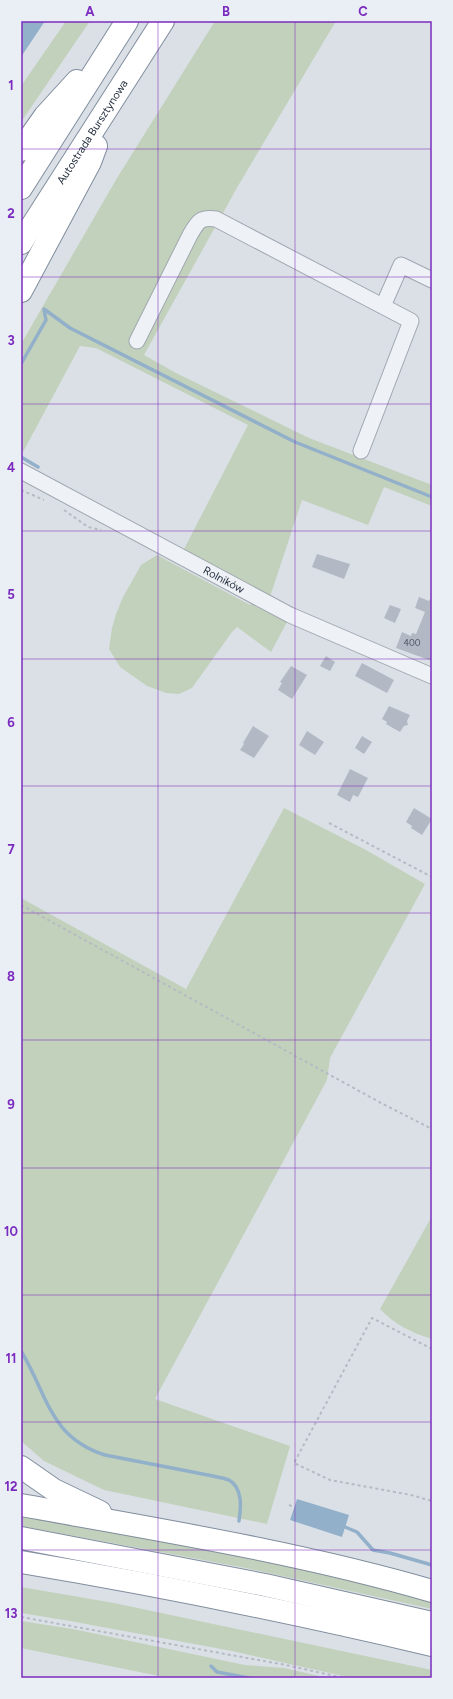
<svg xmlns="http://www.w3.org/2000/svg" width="453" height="1699" viewBox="0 0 453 1699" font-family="Figtree,sans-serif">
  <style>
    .green { fill: #c2d1bb }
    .water { fill: #92b0ca }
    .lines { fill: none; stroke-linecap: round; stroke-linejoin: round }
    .stream { stroke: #92b0ca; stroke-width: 3.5 }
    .building { fill: #b2b9c4 }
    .minor-casing { stroke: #a0a7b1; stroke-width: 17 }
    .highway-casing { stroke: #818e9e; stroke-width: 24 }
    .path { stroke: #b5bbc2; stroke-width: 2; stroke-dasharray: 3 3; stroke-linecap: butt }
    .minor { stroke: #eef1f5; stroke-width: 15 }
    .highway { stroke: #fff; stroke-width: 22 }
    .grid { fill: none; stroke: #7b2cbf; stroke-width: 1; stroke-opacity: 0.55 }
    .labels { text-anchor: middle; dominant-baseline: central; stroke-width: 3; stroke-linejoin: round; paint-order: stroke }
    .number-label { font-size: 9px; fill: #485260 }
    .street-label { font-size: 11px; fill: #242f3e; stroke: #eaeff5 }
    .neatline { fill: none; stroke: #7b2cbf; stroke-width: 1.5 }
    .grid-label { font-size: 13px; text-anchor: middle; font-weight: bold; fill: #7b2cbf }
  </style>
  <rect width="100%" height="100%" fill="#dbe0e7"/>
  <path class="green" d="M66 21H90L21 122V86Z
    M215 21H336L238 186 144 355 176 373 309 438 432 485V506L384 487 368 525 302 500 266 609 287 622 271 652 237 627 232 632 192 688 179 694 166 693 147 686 120 667 109 649 112 628 116 614 123 597 141 565 157 555 250 605 257 593 183 551 248 425 96 348 80 346 23 452 21 451V344L117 178Z
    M284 808 366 850 425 884 330 1058 327 1080 155 1399 290 1446 267 1524 104 1490 44 1461 21 1441V898L186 989Z
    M432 1216V1339C412 1333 394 1324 380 1309Z
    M21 1512 323 1572 432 1600V1609L246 1568 21 1526Z
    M21 1587 114 1603 432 1670V1678H352L232 1651 70 1621 21 1613Z
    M21 1621 73 1629 245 1665 284 1668 328 1678H169L21 1648Z"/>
  <path class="water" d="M21 21H45L21 57Z
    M297 1499 349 1515 342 1537 290 1520Z"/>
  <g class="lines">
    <path class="stream" d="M44 309 70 328 295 442 432 497
      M21 364 46 320 44 310
      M21 457 38 467
      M21 1351C48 1395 49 1437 105 1455L213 1476C218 1477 224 1478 229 1480 243 1488 241 1508 239 1521
      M345 1527 357 1532 373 1550 390 1553 432 1565
      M211 1666 217 1672 249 1678"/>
  </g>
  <path class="building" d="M317 554 350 564 344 579 312 567Z
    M432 596V661L396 648 402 632 411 636 412 633 416 634 425 612 415 608 419 597 429 601Z
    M390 605 401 609 395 623 384 618Z
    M326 656 335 662 330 671 320 666Z
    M362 663 394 680 387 693 355 676Z
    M291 666 307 675 292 699 278 690 282 683 280 682Z
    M389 706 410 715 407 721 408 725 404 726 400 732 386 724 387 722 382 719Z
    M253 726 269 736 254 758 240 750 244 744 243 743Z
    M307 731 324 742 315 755 299 745Z
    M362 736 372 742 364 754 355 748Z
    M350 769 368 778 358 797 353 795 350 802 337 795Z
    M414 808 432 819 422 835 411 828 412 826 406 822Z"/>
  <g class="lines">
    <g class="minor-casing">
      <g id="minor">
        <path d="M383 306 401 265 432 280"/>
        <path d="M137 341 190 235C198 221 200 217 216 219L411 321 361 451"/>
        <path id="s1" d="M21 471 290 615 432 676"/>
      </g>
    </g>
    <g class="highway-casing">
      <g id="highway">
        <path d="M21 150 45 116 77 81"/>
        <path d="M21 188 127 21"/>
        <path id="s2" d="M21 243 163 21"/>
        <path d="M21 291 90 162 96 146"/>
        <path d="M21 1467 54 1490 100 1512"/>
        <path d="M21 1505C159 1530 298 1552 432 1591"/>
        <path d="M21 1538 265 1585 432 1623"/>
        <path d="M21 1562C159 1585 296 1613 432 1645"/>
      </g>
    </g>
    <path class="path" d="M21 490 44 500
      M64 510 88 527 101 530
      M329 823 432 877
      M21 905 381 1103 432 1129
      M432 1349 372 1318 294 1463 330 1480 411 1495 432 1501
      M289 1505 294 1507
      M21 1617 286 1665 344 1678"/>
    <use href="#minor" class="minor"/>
    <use href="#highway" class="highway"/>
  </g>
  <path class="grid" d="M158 21V1678M295 21V1678M21 149H432M21 277H432M21 404H432M21 531H432M21 659H432M21 786H432M21 913H432M21 1040H432M21 1168H432M21 1295H432M21 1422H432M21 1550H432"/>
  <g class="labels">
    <g class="number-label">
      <text x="412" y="642">400</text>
    </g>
    <g class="street-label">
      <text stroke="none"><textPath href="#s2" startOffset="132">Autostrada Bursztynowa</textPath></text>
      <text stroke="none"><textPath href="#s1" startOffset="230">Rolników</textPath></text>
    </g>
  </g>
  <rect width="453" height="1699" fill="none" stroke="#eaeff5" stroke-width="44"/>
  <rect x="22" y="22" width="409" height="1655" class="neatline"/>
  <g class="grid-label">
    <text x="90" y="16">A</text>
    <text x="226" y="16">B</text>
    <text x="363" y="16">C</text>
    <text x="11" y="90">1</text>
    <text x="11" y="218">2</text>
    <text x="11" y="345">3</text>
    <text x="11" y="472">4</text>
    <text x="11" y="599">5</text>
    <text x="11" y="727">6</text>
    <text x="11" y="854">7</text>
    <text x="11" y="981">8</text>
    <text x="11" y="1109">9</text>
    <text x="11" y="1236">10</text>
    <text x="11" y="1363">11</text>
    <text x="11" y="1491">12</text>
    <text x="11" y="1618">13</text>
  </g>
</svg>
